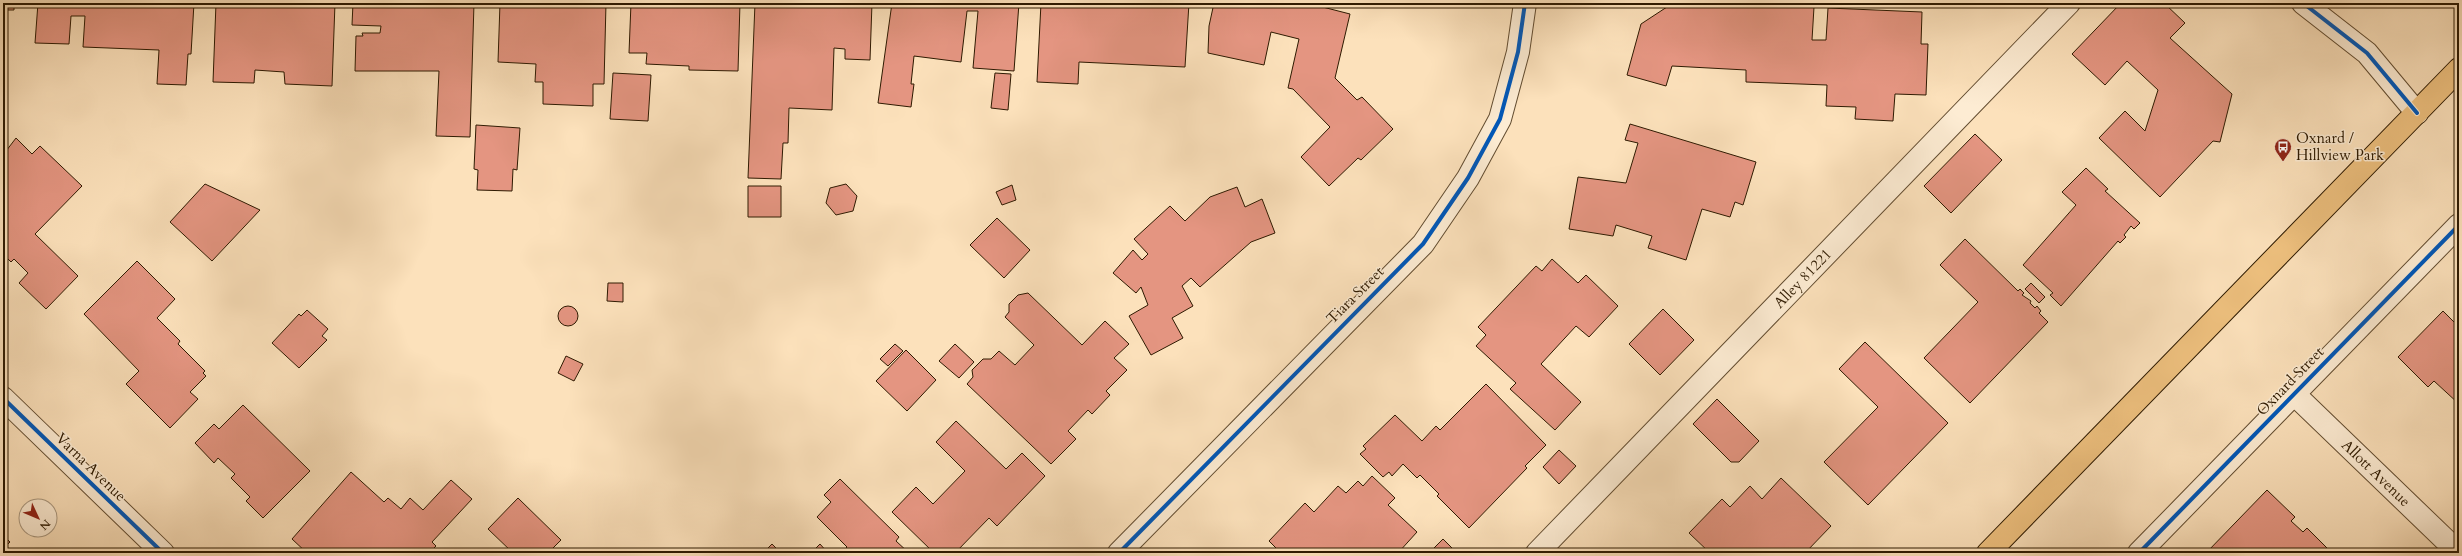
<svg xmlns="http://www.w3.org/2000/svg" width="2462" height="556" viewBox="0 0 2462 556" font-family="Cardo,serif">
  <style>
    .building { fill: #e49581; stroke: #2e1a01 }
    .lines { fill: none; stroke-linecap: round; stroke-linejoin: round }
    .minor-casing { stroke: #624c30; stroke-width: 24 }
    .major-casing { stroke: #2e1a01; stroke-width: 24 }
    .minor { stroke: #fdecd3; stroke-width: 22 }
    .major { stroke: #eec07e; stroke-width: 22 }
    .cycleway-casing { stroke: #fdecd3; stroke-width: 6 }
    .cycleway { stroke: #0057b8; stroke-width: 4 }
    .labels { text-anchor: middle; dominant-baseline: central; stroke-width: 3; stroke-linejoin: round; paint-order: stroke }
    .poi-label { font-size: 15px; fill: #2e1a01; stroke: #fdecd3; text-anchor: start }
    .street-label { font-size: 15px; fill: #2e1a01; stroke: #fdecd3 }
  </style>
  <rect width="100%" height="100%" fill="#fce1bb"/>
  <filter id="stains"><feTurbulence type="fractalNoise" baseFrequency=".005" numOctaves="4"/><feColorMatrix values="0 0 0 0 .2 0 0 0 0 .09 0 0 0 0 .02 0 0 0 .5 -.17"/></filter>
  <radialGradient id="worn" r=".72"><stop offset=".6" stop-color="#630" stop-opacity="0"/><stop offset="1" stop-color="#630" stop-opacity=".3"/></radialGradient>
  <path class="building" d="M3 3H14V10H3Z
    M38 3H194L191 54H188L186 85 157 84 159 50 83 47 85 16H71L69 44 35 43Z
    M216 3H335L332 86 285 84 284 72 255 70 254 83 213 82Z
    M353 3H474L470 137 436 136 439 71H355L356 36H363L362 33H380L381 26 352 25Z
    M500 3H606L604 84H593V106L543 104V82H535L536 64 498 62Z
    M631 3H740L738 71 689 70V66L646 64 647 53H629Z
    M755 3H872L870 60 845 59V49L834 48 832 110 789 108 788 143H783L781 179 748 178Z
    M892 3H1019L1014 71 973 68 978 11H967L961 62 914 56 911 84H914L911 107 878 103Z
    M1041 3H1189L1185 67 1079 62 1078 84 1037 82Z
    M1214 3H1307L1350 14 1335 78 1357 100 1362 97 1393 129 1361 160 1358 158 1329 186 1301 157 1330 127 1293 89 1288 88 1299 39 1271 32 1264 65 1208 53 1209 26Z
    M1673 3 1814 7 1812 40H1826L1828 8 1922 12 1921 44H1928L1926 95 1895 94 1893 121 1855 119 1856 107 1826 106 1827 85 1746 82V70L1672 66 1666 86 1627 75 1641 24Z
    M2128 3H2164L2185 23 2170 38 2232 94 2220 142 2213 141 2160 197 2099 138 2125 111 2145 131 2158 90 2127 61 2105 85 2072 54 2120 4 2124 8Z
    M613 73 651 75 648 121 610 119Z
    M995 73 1011 74 1008 110 991 108Z
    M3 90 4 111H3Z
    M1630 124 1756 162 1743 205 1735 202 1730 217 1702 209 1686 260 1648 248 1652 236 1616 225 1613 236 1569 229 1578 177 1626 183 1638 143 1625 140Z
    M476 125 520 128 517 170 513 169 512 191 477 190 478 170 474 169Z
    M1975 134 2002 160 1951 213 1924 186Z
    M16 138 32 154 40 146 82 186 35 234 78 276 46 309 19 283 28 273 14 259 11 262 3 254V155Z
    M2086 168 2108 189 2105 191 2140 223 2134 229 2131 226 2124 235 2126 237 2120 243 2118 241 2061 306 2050 295 2053 293 2023 265 2076 205 2062 192Z
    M205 184 260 210 212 261 170 222Z
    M846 184 857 196 853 211 836 215 826 203 830 188Z
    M1012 185 1016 200 1002 205 996 192Z
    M748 186H781V217H748Z
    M1237 187 1245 207 1262 199 1275 233 1251 242 1200 287 1191 278 1182 286 1193 306 1172 318 1183 338 1151 355 1129 316 1148 305 1141 287 1136 293 1113 273 1133 250 1142 260 1148 254 1134 239 1170 206 1185 221 1210 197Z
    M997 218 1030 250 1004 278 970 245Z
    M1965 239 2018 291 2020 289 2024 293 2022 295 2031 301 2030 303 2035 308 2037 306 2041 311 2039 313 2048 322 1970 403 1924 358 1978 302 1940 265Z
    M1552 259 1578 283 1586 275 1618 306 1589 337 1576 326 1541 364 1581 402 1555 430 1510 389 1516 383 1476 346 1486 335 1478 327 1536 266 1542 271Z
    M137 261 175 299 157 318 180 341 178 344 205 371 203 373 206 376 190 392 198 399 170 428 126 384 139 371 84 314Z
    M608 283H623V302L607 301Z
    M2031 283 2045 297 2039 303 2025 289Z
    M1028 293 1082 345 1105 321 1129 344 1114 358 1127 370 1106 391 1110 395 1092 414 1088 410 1068 431 1076 439 1051 464 967 384 973 377 972 370 983 359H991L999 351 1015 365 1034 345 1005 317 1009 312V304L1018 295Z
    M558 316a10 10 0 1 1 20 0a10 10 0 1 1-20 0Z
    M1663 309 1694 340 1660 375 1629 344Z
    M307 310 328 329 322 336 327 340 299 368 272 343 299 314 301 316Z
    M2443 311 2459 327V404L2434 381 2428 387 2398 357Z
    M1865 342 1948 423 1868 505 1824 462 1878 407 1839 369Z
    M895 344 903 351 888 366 880 359Z
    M955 344 974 362 959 378 939 361Z
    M906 350 936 380 907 411 876 381Z
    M566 356 583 364 574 381 558 373Z
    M1486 384 1546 445 1525 466 1527 468 1469 528 1437 496 1439 494 1420 475 1417 478 1403 464 1392 476 1389 472 1383 477 1360 454 1366 449 1363 446 1395 415 1422 441 1436 426 1440 430Z
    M1717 399 1759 441 1739 462H1731L1693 424Z
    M243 405 310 471 263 518 246 501 250 497 231 478 235 474 218 458 214 463 195 443 214 424 219 429Z
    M956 421 1006 469 1022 453 1045 476 997 526 989 518 955 553H934L892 512 916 487 933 504 965 471 936 442Z
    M1559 450 1576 466 1559 484 1543 467Z
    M351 472 384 502 388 498 401 509 410 498 423 510 451 480 472 499 432 542 436 546 429 553H307L292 539Z
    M1372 476 1395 498 1388 505 1417 532 1398 553H1281L1269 541 1305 503 1314 512 1338 486 1346 493 1358 481 1363 486Z
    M1781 478 1831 526 1805 553H1710L1689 533 1722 499 1730 507 1750 486 1762 499Z
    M840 479 899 537 896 541 909 553H841L847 547 817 517 831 502 824 495Z
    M2267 490 2295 517 2291 521 2303 532 2307 528 2332 553H2206Z
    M518 498 561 540 548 553H513L488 529Z
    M3 535 10 542 4 548 9 553H3Z
    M1443 539 1457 553H1429Z
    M772 544 781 553H763Z
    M820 544 828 553H811Z"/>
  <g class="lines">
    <g class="minor-casing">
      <g id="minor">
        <path d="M2303 3 2367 53 2417 113"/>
        <path id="s1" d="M2294 394 2459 553"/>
        <path d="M3 398 163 553"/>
        <path d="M1119 553 1423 244 1468 178 1500 119 1518 52 1525 3"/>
        <path id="s2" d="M1537 553 2069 3"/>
        <path d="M2139 553 2459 225"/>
      </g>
    </g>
    <g class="major-casing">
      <path id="major" d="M1988 553 2459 69"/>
    </g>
    <use href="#minor" class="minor"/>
    <use href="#major" class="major"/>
    <g class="cycleway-casing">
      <path id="cycleway" d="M2303 3 2367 53 2417 113
        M3 398 163 553
        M1119 553 1423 244 1468 178 1500 119 1518 52 1525 3
        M2139 553 2459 225"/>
    </g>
    <use href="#cycleway" class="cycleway"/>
  </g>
  <defs>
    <g id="bus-pin" transform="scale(0.9)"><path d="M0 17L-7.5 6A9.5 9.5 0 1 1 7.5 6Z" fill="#8f2418" stroke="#fdecd3"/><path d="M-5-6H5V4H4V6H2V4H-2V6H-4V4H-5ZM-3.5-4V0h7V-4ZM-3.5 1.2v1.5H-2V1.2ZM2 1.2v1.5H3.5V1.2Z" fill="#fff"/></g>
  </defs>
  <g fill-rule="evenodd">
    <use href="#bus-pin" x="2283" y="147"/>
  </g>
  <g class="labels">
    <g class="poi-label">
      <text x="2296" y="138">Oxnard /<tspan x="2296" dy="17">Hillview Park</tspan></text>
    </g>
    <g class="street-label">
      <text stroke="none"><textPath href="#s2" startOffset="382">Alley 81221</textPath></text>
      <text transform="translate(1355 295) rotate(-45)">Tiara Street</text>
      <text transform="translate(2290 381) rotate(-46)">Oxnard Street</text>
      <text transform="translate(91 467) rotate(44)">Varna Avenue</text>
      <text stroke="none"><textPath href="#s1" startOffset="114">Allott Avenue</textPath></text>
    </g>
  </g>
  <rect width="2462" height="556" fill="none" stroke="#fce1bb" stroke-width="16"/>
  <rect x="4" y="4" width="2454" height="548" fill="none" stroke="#2e1a01" stroke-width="2"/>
  <rect x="8" y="8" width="2446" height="540" fill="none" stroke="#2e1a01"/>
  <g transform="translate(38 518) rotate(134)"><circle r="19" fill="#fdecd3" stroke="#aa987f"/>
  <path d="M0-3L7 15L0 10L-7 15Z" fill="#8f2418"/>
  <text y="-6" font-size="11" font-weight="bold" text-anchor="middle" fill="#2e1a01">N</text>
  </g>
  <rect width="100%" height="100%" filter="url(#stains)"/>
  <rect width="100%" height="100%" fill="url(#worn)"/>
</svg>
